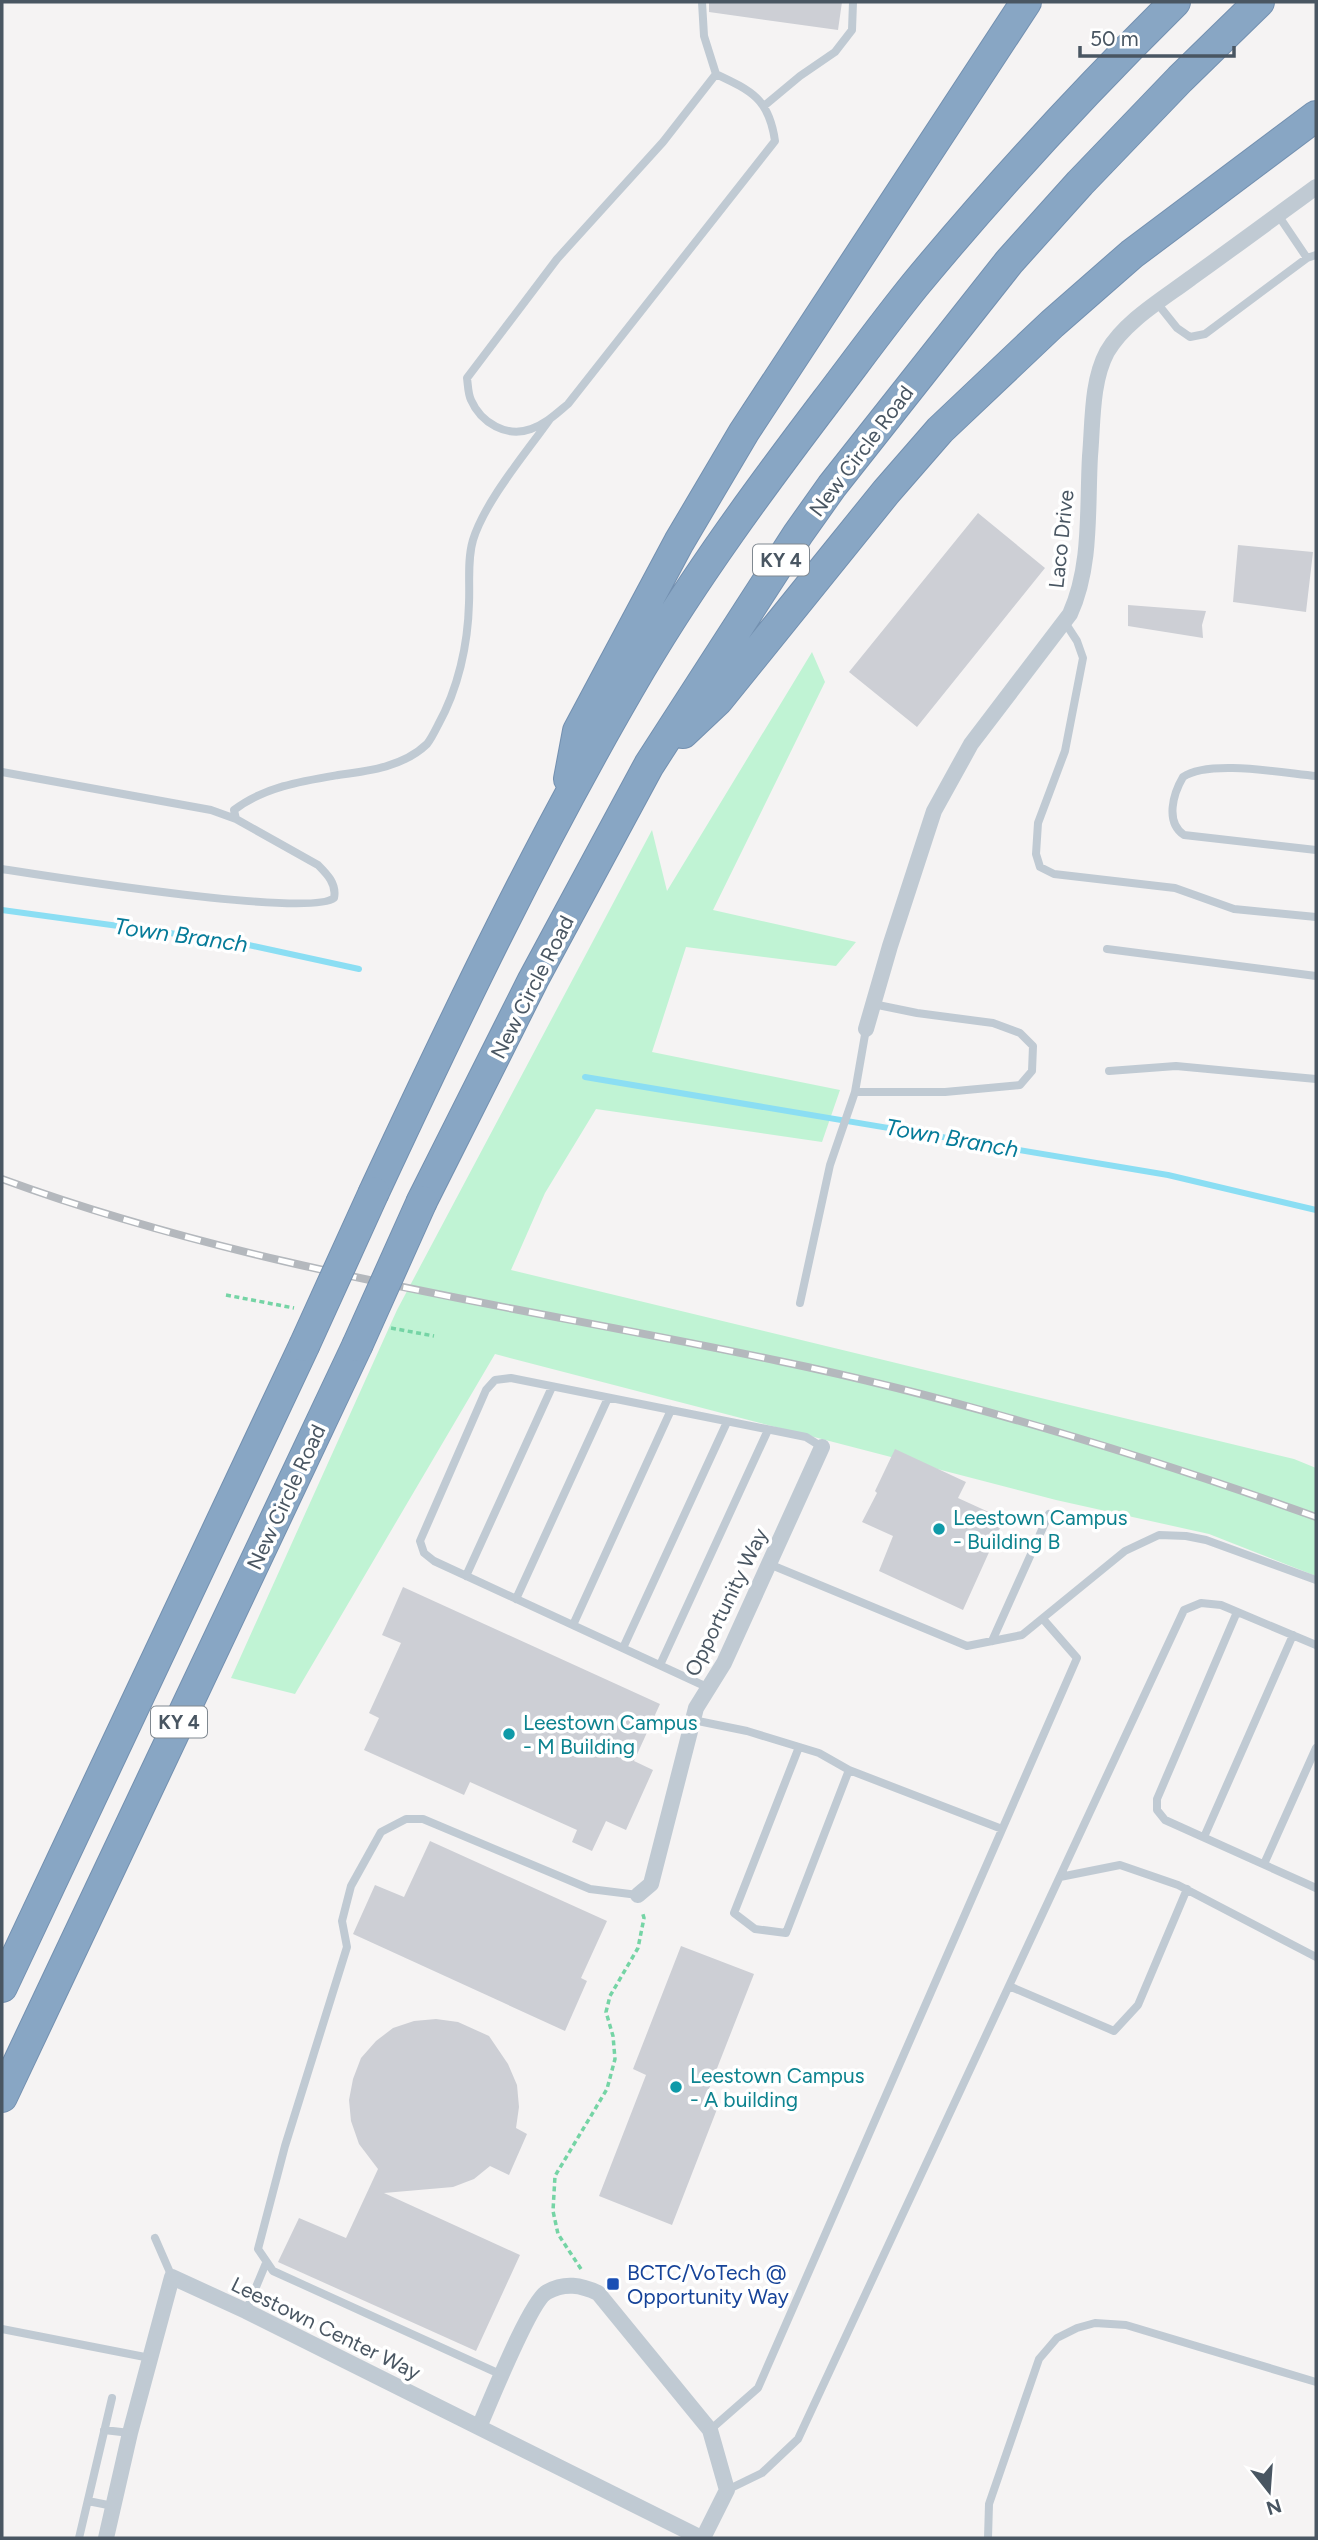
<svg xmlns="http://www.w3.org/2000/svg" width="1318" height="2540" viewBox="0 0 1318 2540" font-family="Figtree,sans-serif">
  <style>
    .green { fill: #c0f3d4 }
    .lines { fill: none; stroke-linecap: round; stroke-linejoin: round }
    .stream { stroke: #8bdef3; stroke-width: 6 }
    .building { fill: #cdcfd5 }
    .highway-casing { stroke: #7390b0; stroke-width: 32 }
    .path { stroke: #75d4a5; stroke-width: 3.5; stroke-dasharray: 5 3.5; stroke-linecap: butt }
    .lane { stroke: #c0cad3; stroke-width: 8 }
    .street { stroke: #c0cad3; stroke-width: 16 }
    .highway { stroke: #88a6c4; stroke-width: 30 }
    .rail-casing { stroke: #b4b8bd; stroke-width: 8 }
    .rail { stroke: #fff; stroke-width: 5; stroke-dasharray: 16; stroke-linecap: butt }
    .highway-bridge-casing { stroke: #7390b0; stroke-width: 32; stroke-linecap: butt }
    .highway-bridge { stroke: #88a6c4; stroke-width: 30 }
    .culture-dot { fill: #0f9aa8; stroke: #fff; stroke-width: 2.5 }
    .transit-dot { fill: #1a4fb4; stroke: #fff; stroke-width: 2.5 }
    .labels { text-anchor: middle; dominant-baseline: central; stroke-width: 7; stroke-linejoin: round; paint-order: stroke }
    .shield { fill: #fff; stroke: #808991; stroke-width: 2 }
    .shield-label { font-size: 19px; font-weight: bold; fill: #495662 }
    .street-label { font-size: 21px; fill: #495662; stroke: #fff }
    .culture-label { font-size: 21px; fill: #0d838f; stroke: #fff; text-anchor: start }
    .transit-label { font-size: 21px; fill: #164399; stroke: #fff; text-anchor: start }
    .water-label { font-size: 23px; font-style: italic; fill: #057b99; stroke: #fff }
  </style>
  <rect width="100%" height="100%" fill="#f5f3f3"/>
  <path class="green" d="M812 652 825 682 713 910 856 942 836 966 686 947 652 1052 840 1090 822 1142 596 1109 545 1193 511 1270 1294 1459 1316 1468V1576L1209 1534 1056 1500 495 1354 295 1694 231 1678 397 1310 652 830 667 891Z"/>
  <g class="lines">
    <path class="stream" d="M2 910 235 942 359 969
      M585 1077 1168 1175 1316 1210"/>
  </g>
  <path class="building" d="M709 2H842L838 30 709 12Z
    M978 513 1045 568 917 727 849 672Z
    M1238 545 1313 552 1306 612 1233 602Z
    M1128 605 1206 611 1202 625 1203 638 1128 626Z
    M895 1449 966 1482 958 1498 1004 1519 963 1610 879 1571 893 1536 862 1522 877 1493 875 1491Z
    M403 1587 660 1704 634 1761 653 1770 626 1830 606 1821 592 1851 572 1842 577 1830 470 1782 464 1795 364 1750 379 1718 369 1713 401 1643 382 1635Z
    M430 1841 607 1921 581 1978 587 1981 565 2031 353 1934 375 1885 404 1897Z
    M681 1946 754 1974 705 2099 719 2104 672 2225 599 2196 646 2075 633 2069Z
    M436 2019 458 2022 489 2036 508 2064 517 2085 519 2107 516 2128 527 2134 509 2175 490 2166 474 2179 453 2187 384 2193 520 2255 476 2351 278 2262 299 2218 346 2238 378 2169 359 2144 351 2121 349 2100 353 2079 361 2058 376 2041 393 2028 414 2021Z"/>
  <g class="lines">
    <g class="highway-casing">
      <path id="highway" d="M683 733 718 700 886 492 940 430 1052 324 1132 254 1316 116
        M569 779 578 731 679 542 744 432 1026 2
        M374 1192C457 1014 541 838 641 668 696 575 761 487 827 400 856 362 885 322 915 285 997 186 1084 92 1175 2
        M422 1201 533 980 649 765 798 534 832 486 1009 262 1080 183 1180 79 1259 2
        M2 1987 304 1346
        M2 2097 357 1346"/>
    </g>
    <path class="path" d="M226 1295 294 1308
      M391 1328 434 1336
      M581 2269 558 2234 553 2211 555 2176 607 2089 615 2059 613 2036 606 2012 610 1996 638 1948 644 1918 642 1911"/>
    <path class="lane" d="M702 2 704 36 716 74C752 91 769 99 775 141L568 404C557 413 546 424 531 429 507 438 481 423 471 400 468 394 468 385 467 378L557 259 663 142 716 74
      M764 106 800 76 835 52 852 30 853 2
      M1278 215 1307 258
      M1157 303 1177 328 1190 337 1205 334 1307 258 1316 255
      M1064 621 1077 641 1083 658 1065 751 1038 823 1036 854 1040 867 1054 874 1175 888 1234 909 1316 917
      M2 772 211 810 236 819
      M1316 776C1283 773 1209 759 1183 777 1173 794 1165 822 1184 835L1316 850
      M2 869C47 876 309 918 334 898 337 884 327 874 318 865L236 819 234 810C264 787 302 781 338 775 369 771 403 767 427 744 431 739 435 731 438 725 458 689 468 645 469 603 470 583 467 560 473 540 485 501 526 453 550 419
      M1107 949 1316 976
      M866 1029 855 1092H945L1020 1085 1032 1071 1033 1046 1020 1033 993 1023 917 1013 873 1004
      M1109 1071 1176 1066 1316 1079
      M800 1303 830 1165 855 1092
      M769 1564 967 1646 1022 1635 1125 1551 1159 1535 1186 1536 1206 1540 1316 1580
      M466 1576 552 1387
      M516 1599 608 1398
      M1237 1612 1157 1799V1810L1165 1820 1316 1888
      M573 1625 671 1410
      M992 1641 1049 1514
      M623 1648 727 1422
      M660 1665 768 1430
      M709 1688 434 1561 424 1553 420 1541 486 1390 495 1380 511 1378 806 1437 822 1447
      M693 1720 747 1731 819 1753 849 1770 786 1933 755 1929 734 1913 799 1747
      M849 1770 1002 1829
      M1204 1837 1293 1635
      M1264 1864 1316 1748
      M1060 1877 1120 1865 1178 1885 1316 1957
      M1009 1986 1114 2031 1138 2005 1187 1889
      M155 2238 172 2277
      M246 2311 266 2263
      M2 2329 150 2358
      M502 2375 273 2271 258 2249 285 2146 347 1947 342 1921 351 1886 381 1832 406 1819H423L590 1889 638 1895
      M104 2430 130 2433
      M710 2430 758 2388 1077 1658 1043 1619
      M727 2490 762 2473 798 2439 1184 1610 1201 1603 1221 1605 1316 1645
      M88 2501 113 2506
      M79 2538 112 2398
      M988 2538 989 2504 1039 2359 1057 2338 1077 2328 1095 2323 1126 2325 1316 2382"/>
    <path class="street" d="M866 1029 890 946 934 811 971 744 1070 614C1092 566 1087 508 1090 456 1093 423 1091 382 1107 352 1125 321 1163 299 1191 278 1233 248 1275 217 1316 187
      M638 1895 651 1884 696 1708 724 1663 822 1447
      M479 2427C489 2405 530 2301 547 2292 565 2282 581 2285 598 2293L710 2430 727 2490 703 2538
      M106 2538 130 2433 172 2277 246 2311 701 2538"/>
    <use href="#highway" class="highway"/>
    <g class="rail-casing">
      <path id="rail" d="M2 1179C253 1271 519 1306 779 1361 962 1399 1140 1454 1316 1517"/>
    </g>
    <use href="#rail" class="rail"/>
    <g class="highway-bridge-casing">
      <path id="highway-bridge" d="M304 1346 374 1192
        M357 1346 422 1201"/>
    </g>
    <use href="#highway-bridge" class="highway-bridge"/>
  </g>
  <g class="culture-dot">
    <circle cx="939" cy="1529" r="7"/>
    <circle cx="509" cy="1734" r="7"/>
    <circle cx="676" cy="2087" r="7"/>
  </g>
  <rect class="transit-dot" x="606" y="2277" width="14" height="14" rx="3.5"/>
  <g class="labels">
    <g class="shield">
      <rect x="753" y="544.5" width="56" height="31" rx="5"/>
      <rect x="151" y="1706.5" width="56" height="31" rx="5"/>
    </g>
    <g class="shield-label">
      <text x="781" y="560">KY 4</text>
      <text x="179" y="1722">KY 4</text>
    </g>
    <g class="street-label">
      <text transform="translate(861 451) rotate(-53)">New Circle Road</text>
      <text transform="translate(1061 539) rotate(-84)">Laco Drive</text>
      <text transform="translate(532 987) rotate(-63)">New Circle Road</text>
      <text transform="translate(286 1497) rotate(-65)">New Circle Road</text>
      <text transform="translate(726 1602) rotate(-64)">Opportunity Way</text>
      <text transform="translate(326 2328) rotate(26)">Leestown Center Way</text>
    </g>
    <g class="culture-label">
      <text x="953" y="1517">Leestown Campus<tspan x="953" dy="24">- Building B</tspan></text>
      <text x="523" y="1722">Leestown Campus<tspan x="523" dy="24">- M Building</tspan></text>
      <text x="690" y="2075">Leestown Campus<tspan x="690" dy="24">- A building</tspan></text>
    </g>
    <g class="transit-label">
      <text x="627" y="2272">BCTC/VoTech @<tspan x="627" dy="24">Opportunity Way</tspan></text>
    </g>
    <g class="water-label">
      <text transform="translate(181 935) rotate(8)">Town Branch</text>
      <text transform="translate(952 1138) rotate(10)">Town Branch</text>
    </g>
  </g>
  <rect width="1318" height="2540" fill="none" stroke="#495662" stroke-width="7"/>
  <g transform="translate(1269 2491) rotate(163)" stroke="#ffffff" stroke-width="5" paint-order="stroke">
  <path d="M0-5L12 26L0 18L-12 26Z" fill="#495662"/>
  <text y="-10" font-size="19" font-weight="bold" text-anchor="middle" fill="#495662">N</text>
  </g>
  <path d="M1080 46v10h154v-10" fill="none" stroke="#495662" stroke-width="3.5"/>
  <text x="1090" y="46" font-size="21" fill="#495662" stroke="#ffffff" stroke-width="5" paint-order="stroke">50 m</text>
</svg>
